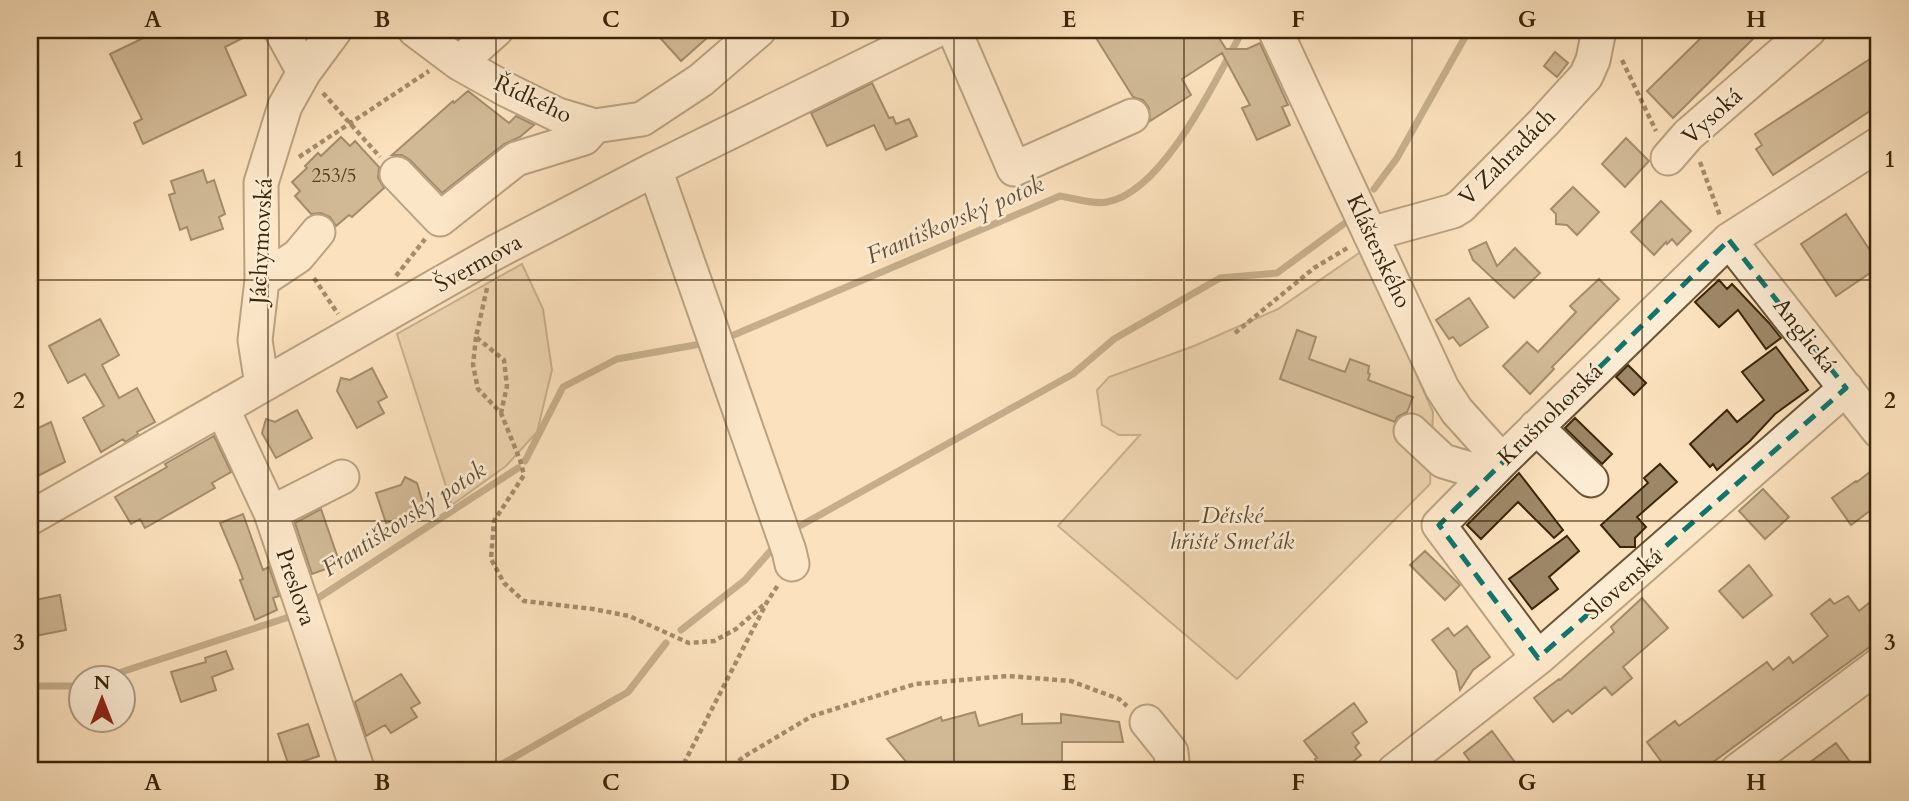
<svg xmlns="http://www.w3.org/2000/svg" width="1909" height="801" viewBox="0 0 1909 801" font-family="Cardo,serif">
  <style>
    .green { fill: #dac19e; stroke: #8a7354; stroke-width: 2 }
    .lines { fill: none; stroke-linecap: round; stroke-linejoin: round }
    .stream { stroke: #866f50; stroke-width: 7 }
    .building { fill: #9e8767; stroke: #3a2509; stroke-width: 2 }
    .minor-casing { stroke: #6a5436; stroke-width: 37 }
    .path { stroke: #3a2509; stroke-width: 4.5; stroke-dasharray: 5 3.5; stroke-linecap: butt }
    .minor { stroke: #fcecd4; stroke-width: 33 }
    .marked { fill: none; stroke: #0f766e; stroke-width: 5; stroke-dasharray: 14 9; stroke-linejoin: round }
    .grid { fill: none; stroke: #3a2509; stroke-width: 2; stroke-opacity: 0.55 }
    .labels { text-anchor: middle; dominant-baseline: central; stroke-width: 5; stroke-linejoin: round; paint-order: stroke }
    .number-label { font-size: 19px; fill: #533e20 }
    .street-label { font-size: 23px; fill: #3a2509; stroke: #fcecd4 }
    .park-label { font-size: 23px; font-style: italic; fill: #624c2e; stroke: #fcecd4 }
    .water-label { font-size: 24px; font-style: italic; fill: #665033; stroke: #fcecd4 }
    .neatline { fill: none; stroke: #3a2509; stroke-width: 2.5 }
    .grid-label { font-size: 23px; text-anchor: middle; font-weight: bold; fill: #3a2509 }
  </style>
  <rect width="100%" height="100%" fill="#fbe1bd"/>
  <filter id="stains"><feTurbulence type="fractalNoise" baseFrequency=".00286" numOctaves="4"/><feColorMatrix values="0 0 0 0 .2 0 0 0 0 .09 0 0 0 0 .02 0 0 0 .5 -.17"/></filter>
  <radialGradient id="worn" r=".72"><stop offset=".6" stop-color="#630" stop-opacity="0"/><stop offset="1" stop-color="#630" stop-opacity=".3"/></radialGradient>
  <path class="green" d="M1362 251 1433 412 1430 484 1237 679 1058 526 1140 435H1119L1102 425 1097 390 1109 377 1194 346 1278 309Z
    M522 264 543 309 552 370 537 432 506 466 452 505 397 334Z"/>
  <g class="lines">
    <path class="stream" d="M1374 189 1397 158 1469 30
      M729 337 1060 196C1073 198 1095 205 1107 202 1164 192 1217 77 1243 30
      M525 461 563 387 617 359 706 343
      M798 527 1073 374 1114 339 1220 278 1277 273 1345 223
      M312 602 518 468
      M681 630 745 580 774 547
      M103 678 289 617
      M30 686H80
      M490 771 628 692 666 643"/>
  </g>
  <path class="building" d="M160 30H259L225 47 246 95 143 144 134 123 142 119 110 54Z
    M653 30H716L681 61Z
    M1091 30H1214L1226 49H1247L1260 43 1288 105 1282 107 1290 125 1257 140 1242 108 1250 105 1222 53 1182 79 1191 95 1150 121 1149 108 1143 100 1133 97Z
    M1709 30H1762L1673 118 1647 91Z
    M1555 52 1568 63 1557 77 1544 66Z
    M1879 53V105L1773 175 1756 149 1762 145 1755 134Z
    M872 83 889 118 893 117 896 124 909 119 917 136 886 150 874 125 827 146 811 113Z
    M468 91 509 123 516 116 534 125 520 137 504 144 442 193 410 160 402 155H392L453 101 454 103Z
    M341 137 350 146 355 141 379 167 378 178 384 188 352 217 349 215 336 226 330 217 321 213 311 214 295 196 300 191 292 182 307 168 305 166 318 153 321 156Z
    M1626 138 1649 161 1625 187 1602 164Z
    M203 170 207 183 214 180 225 214 219 217 223 229 191 240 187 227 180 230 169 195 175 193 171 181Z
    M1573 187 1599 212 1577 235 1567 225 1556 224V214L1551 209Z
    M1661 201 1691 231 1677 245 1672 239 1667 244 1666 242 1654 255 1631 232Z
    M1846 214 1879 264V267L1836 296 1801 244Z
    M1486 242 1497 266 1515 248 1540 273 1514 298 1473 260 1469 250Z
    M1599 279 1619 299 1552 367 1554 369 1530 394 1503 366 1527 342 1538 352 1576 312 1570 306Z
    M1719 280 1727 289 1732 284 1769 323 1781 338 1766 349 1738 310 1719 327 1695 302Z
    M1469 298 1488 327 1460 346 1453 337 1449 339 1436 320Z
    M100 319 119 355 102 365 119 398 137 388 155 422 137 432 138 434 125 442 123 439 101 452 83 418 104 406 85 374 68 383 49 346Z
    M1297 330 1316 337 1309 359 1345 372 1350 359 1369 366 1368 373 1370 374 1368 380 1413 397 1407 412 1397 417 1395 422 1280 379Z
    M1776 347 1808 390 1775 414 1750 441 1717 470 1713 464 1710 467 1690 444 1727 410 1737 422 1764 400 1742 372Z
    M1628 365 1646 383 1634 395 1616 377Z
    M372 368 387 397 378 402 384 413 357 428 337 391 341 378 350 380Z
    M297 410 312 438 276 458 262 433 266 419 275 422Z
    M1575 418 1612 454 1602 464 1565 428Z
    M51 422 65 462 30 480V432Z
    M214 436 231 472 212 483 215 488 145 528 140 519 131 524 115 497 167 467 165 464Z
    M1660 464 1677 482 1637 517 1646 527 1635 538V547H1620L1601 525 1648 483 1644 478Z
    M1870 472 1879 484V504L1851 525 1832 498 1856 481 1857 482Z
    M1519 473 1563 530 1554 538 1518 502 1481 539 1467 525Z
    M405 477 417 483 425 510 386 523 376 493 401 485Z
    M1763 489 1789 517 1765 539 1739 511Z
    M321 509 340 564 312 574 295 523Z
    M243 514 263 570 269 567 279 596 273 598 277 610 255 620 240 580 243 579 237 563 220 523Z
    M1567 536 1579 551 1549 577 1558 589 1532 609 1509 579Z
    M1425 551 1460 585 1445 600 1410 565Z
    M1749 565 1772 595 1743 618 1719 591Z
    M60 595 66 630 30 637V601Z
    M1848 596 1859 611 1869 603 1879 616V640L1701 771H1668L1647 742 1675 721 1679 726 1767 662 1773 670 1789 657 1793 663 1828 636 1811 614 1830 599 1834 604Z
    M1642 598 1668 628 1623 667 1632 678 1612 695 1605 687 1572 714 1568 710 1553 722 1534 698 1559 679 1560 680 1614 632 1611 627Z
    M1467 626 1490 657 1473 670 1460 690 1456 671 1432 640 1448 628 1454 636Z
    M226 651 233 669 212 677 216 690 181 702 171 672 206 662 205 658Z
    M401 674 420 703 411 708 417 717 391 733 385 725 366 736 355 702Z
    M1354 703 1367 722 1352 733 1359 743 1355 747 1361 755 1348 766 1346 771H1324L1315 759 1317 758 1304 741Z
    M975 712 979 726 1022 714V724L1061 723V714L1119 722 1123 742H1062V771H914L887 739 941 717 942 721Z
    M308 724 319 756 289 766 278 734Z
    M1492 731 1514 761 1500 771H1477L1464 753Z
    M1836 743 1857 771H1798Z"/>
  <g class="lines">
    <g class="minor-casing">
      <path id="minor" d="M281 30 304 72
        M415 30 459 63 507 90 558 115 595 126 642 119 701 80 759 30
        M954 30 1014 169 1132 116
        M1275 30 1442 388 1457 411 1502 461
        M459 63 496 30
        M1668 158 1688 135 1809 30
        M655 169 789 551 792 564
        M397 174 440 219 516 159 584 138 595 126
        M1370 234 1453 211 1461 206 1543 123 1586 76 1593 60 1599 30
        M1729 240 1879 431
        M262 280 298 256 318 232
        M262 385 255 340 262 280 261 183 285 106 304 72 335 30
        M222 408 271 513 358 771
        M1536 427 1591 480
        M1411 431 1443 461 1470 469 1482 480
        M271 513 342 477
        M30 518 494 253 655 169 937 30
        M1538 658 1439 525 1502 461 1729 240 1879 144
        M1147 722 1171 752 1173 771
        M1394 771 1538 658 1846 388
        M1737 771 1879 665"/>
    </g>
    <path class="path" d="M1622 60 1656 131
      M323 93 380 157
      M299 157 429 71
      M1700 162 1720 216
      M396 276 425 239
      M314 278 338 314
      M487 288 476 337 504 360 507 386 501 413
      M1235 333 1314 268 1349 247
      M476 337 473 365 478 389 501 413 520 460 524 475 494 521 491 559 504 583 524 601 593 609 629 616 689 643 714 641 736 629 767 602
      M680 771 767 602 778 585
      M725 771 745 756 812 716 915 684 1008 676 1071 681 1119 699 1127 706"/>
    <use href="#minor" class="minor"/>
  </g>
  <path d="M0 0H1909V801H0ZM1729 240 1846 388 1538 658 1439 525Z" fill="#fbe1bd" fill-opacity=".55" fill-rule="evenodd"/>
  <path class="marked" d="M1729 240 1846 388 1538 658 1439 525Z"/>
  <path class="grid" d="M268 30V771M496 30V771M726 30V771M954 30V771M1184 30V771M1412 30V771M1642 30V771M30 280H1879M30 521H1879"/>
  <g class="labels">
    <g class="number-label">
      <text x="334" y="176">253/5</text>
    </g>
    <g class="street-label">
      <text transform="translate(533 99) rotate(25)">Řídkého</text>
      <text transform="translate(1712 116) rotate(-42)">Vysoká</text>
      <text transform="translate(1507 157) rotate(-45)">V Zahradách</text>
      <text transform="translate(261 241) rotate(-87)">Jáchymovská</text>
      <text transform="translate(1379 251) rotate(65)">Klášterského</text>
      <text transform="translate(478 263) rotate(-29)">Švermova</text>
      <text transform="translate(1805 335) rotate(52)">Anglická</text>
      <text transform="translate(1550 414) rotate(-44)">Krušnohorská</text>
      <text transform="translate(1623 584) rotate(-41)">Slovenská</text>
      <text transform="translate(296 587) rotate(71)">Preslova</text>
    </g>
    <g class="park-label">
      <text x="1232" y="515">Dětské<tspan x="1232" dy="26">hřiště Smeťák</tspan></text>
    </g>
    <g class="water-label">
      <text transform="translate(955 220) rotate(-23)">Františkovský potok</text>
      <text transform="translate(404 519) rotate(-33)">Františkovský potok</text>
    </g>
  </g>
  <rect width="1909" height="801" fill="none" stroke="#fbe1bd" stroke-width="77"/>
  <g transform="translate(102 699)"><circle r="33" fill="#fcecd4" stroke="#ae9c83" stroke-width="2"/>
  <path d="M0-5L12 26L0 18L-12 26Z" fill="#8f2418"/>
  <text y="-10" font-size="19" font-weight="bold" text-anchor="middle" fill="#3a2509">N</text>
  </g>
  <rect x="38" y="38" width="1832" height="724" class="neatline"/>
  <g class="grid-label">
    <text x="153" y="27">A</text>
    <text x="382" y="27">B</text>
    <text x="611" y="27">C</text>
    <text x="840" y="27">D</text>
    <text x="1069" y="27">E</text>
    <text x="1298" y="27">F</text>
    <text x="1527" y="27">G</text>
    <text x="1756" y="27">H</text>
    <text x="19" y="167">1</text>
    <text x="1890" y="167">1</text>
    <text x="19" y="408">2</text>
    <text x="1890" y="408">2</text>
    <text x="19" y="650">3</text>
    <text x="1890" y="650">3</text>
    <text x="153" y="790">A</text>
    <text x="382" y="790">B</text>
    <text x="611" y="790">C</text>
    <text x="840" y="790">D</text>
    <text x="1069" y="790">E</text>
    <text x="1298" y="790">F</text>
    <text x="1527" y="790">G</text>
    <text x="1756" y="790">H</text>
  </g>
  <rect width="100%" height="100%" filter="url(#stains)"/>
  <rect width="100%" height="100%" fill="url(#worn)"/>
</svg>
